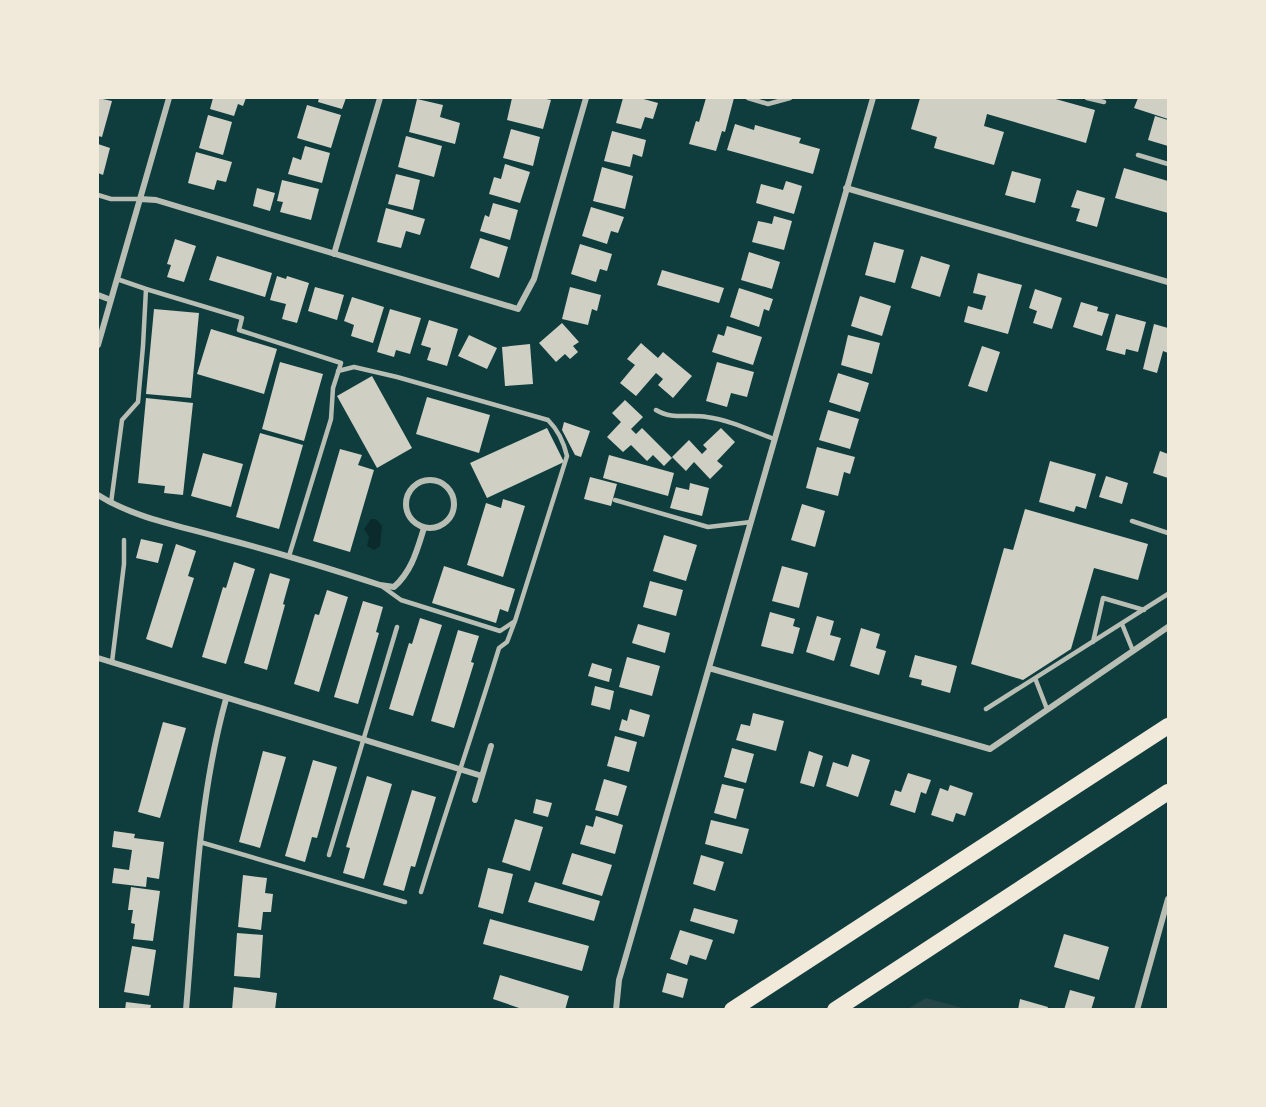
<svg xmlns="http://www.w3.org/2000/svg" width="1266" height="1107" viewBox="0 0 1266 1107" font-family="Manrope,sans-serif">
  <style>
    .green { fill: #244646 }
    .water { fill: #0a2a2b }
    .building { fill: #cfcfc3 }
    .lines { fill: none; stroke-linecap: round; stroke-linejoin: round }
    .service { stroke: #b8beb3; stroke-width: 4.5 }
    .minor { stroke: #b8beb3; stroke-width: 6 }
    .motorway { stroke: #f1e9da; stroke-width: 16 }
  </style>
  <rect width="100%" height="100%" fill="#0f3d3e"/>
  <path class="green" d="M926 998 966 1009H908Z"/>
  <path class="water" d="M371 519H376L382 526 380 546 374 550 367 546 369 537 364 529Z"/>
  <path class="building" d="M98 98 112 101 102 137 98 136Z
    M213 98H246L243 106 238 104 234 116 210 109Z
    M319 98H346L342 109 318 102Z
    M512 98H542L551 100 543 129 507 120Z
    M623 98H640L658 103 653 119 645 117 641 129 616 123Z
    M706 98H734L725 132 722 131 716 151 689 144 696 121 699 122Z
    M920 98H1052L1095 110 1086 143 987 114 984 126 1004 132 994 165 934 148 937 137 911 129Z
    M1138 98H1168V119L1134 108Z
    M417 99 443 105 440 117 460 123 455 144 409 132Z
    M307 105 341 115 331 148 297 138Z
    M208 115 232 122 223 155 199 148Z
    M1155 116 1168 120V146L1148 140Z
    M735 124 754 130 755 125 801 138 799 143 820 149 813 174 727 150Z
    M511 129 540 137 533 166 503 158Z
    M612 131 646 140 642 157 633 154 630 167 604 161Z
    M406 136 442 146 434 177 398 167Z
    M98 144 110 148 103 175 98 173Z
    M305 146 330 153 322 183 288 174 293 157 301 160Z
    M196 152 232 162 226 182 217 180 214 190 188 183Z
    M505 164 530 172 520 203 489 194 494 177 501 179Z
    M602 167 633 176 625 209 593 201Z
    M1124 168 1168 181V213L1115 198Z
    M1012 171 1041 179 1035 203 1005 195Z
    M396 174 420 180 413 210 388 204Z
    M282 180 319 189 311 220 280 212 283 202 277 201Z
    M786 181 802 186 794 214 756 203 761 184 783 190Z
    M257 188 275 193 270 211 253 206Z
    M1077 190 1105 198 1097 227 1076 221 1080 209 1071 207Z
    M493 203 518 210 510 240 480 231 485 215 489 217Z
    M591 207 624 217 618 233 611 231 607 244 582 236Z
    M386 208 425 219 420 235 406 231 401 248 377 242Z
    M774 216 792 221 784 250 752 242 758 221 772 224Z
    M480 238 508 247 499 278 470 268Z
    M175 239 196 246 184 282 167 277 171 265 167 264Z
    M874 242 904 250 895 283 865 275Z
    M580 244 612 254 607 271 600 269 596 282 571 274Z
    M749 252 780 262 772 289 741 280Z
    M217 256 272 273 265 297 209 280Z
    M921 256 950 265 940 297 911 288Z
    M662 270 724 288 719 303 657 285Z
    M978 273 1022 285 1008 334 964 322 968 306 982 310 986 296 973 293Z
    M277 276 286 279 287 276 309 283 297 323 282 319 286 304 270 300Z
    M315 287 344 295 337 320 308 311Z
    M570 287 601 295 597 311 592 309 588 325 562 319Z
    M739 288 773 299 769 311 764 309 759 327 730 317Z
    M1035 289 1062 298 1052 329 1033 323 1037 311 1029 308Z
    M860 296 891 306 882 336 851 326Z
    M352 297 384 307 373 343 351 336 354 325 344 321Z
    M1081 302 1098 307 1097 311 1109 314 1102 336 1073 327Z
    M154 309 199 313 191 398 146 394Z
    M390 309 421 318 410 354 396 350 394 357 377 352Z
    M1116 314 1146 322 1138 352 1126 349 1125 355 1106 350Z
    M429 320 458 329 447 366 427 360 431 348 421 345Z
    M562 323 579 342 573 346 578 352 570 359 565 354 556 362 539 343Z
    M1154 324 1168 328V353L1163 351 1157 373 1143 369Z
    M727 326 762 337 753 365 712 352 718 334 724 336Z
    M211 329 277 349 264 394 197 374Z
    M469 335 497 348 487 369 458 356Z
    M848 335 880 343 872 374 841 365Z
    M641 343 658 358 663 352 692 376 673 398 658 385 663 379 656 373 636 396 620 383 635 365 627 359Z
    M530 344 533 384 505 386 502 347Z
    M982 346 1000 352 987 392 968 386Z
    M280 362 323 374 304 441 262 429Z
    M717 362 754 372 747 397 731 393 727 407 706 401Z
    M838 373 869 383 860 412 829 402Z
    M372 376 412 448 377 468 337 396Z
    M427 397 490 415 479 453 416 434Z
    M146 398 193 403 183 495 164 493 165 486 138 483Z
    M625 400 643 417 631 429 636 434 642 428 672 458 664 466 653 455 647 461 631 445 623 452 607 437 621 422 612 413Z
    M828 410 859 419 850 449 819 440Z
    M564 422 590 431 581 457 575 455 562 430Z
    M547 428 564 462 487 498 470 463Z
    M721 428 735 442 717 461 723 466 710 479 694 462 686 471 672 457 689 440 702 454 707 449 703 445Z
    M260 433 303 445 279 529 236 517Z
    M817 447 855 457 850 474 844 472 838 496 806 488Z
    M340 449 362 455 358 465 374 470 350 552 313 541Z
    M1160 451 1168 454V478L1153 473Z
    M203 453 243 464 231 507 191 496Z
    M609 455 674 473 668 496 603 478Z
    M1050 461 1096 474 1086 509 1076 506 1074 512 1039 502Z
    M1106 476 1128 483 1122 504 1099 497Z
    M590 477 617 484 611 506 584 499Z
    M690 483 709 488 702 516 670 508 676 487 689 490Z
    M503 499 525 506 503 577 467 565 486 503 501 508Z
    M802 504 825 511 815 547 791 540Z
    M1025 509 1148 544 1138 580 1094 568 1071 649 1023 680 971 664 1004 548 1013 550Z
    M664 535 697 545 686 581 653 571Z
    M141 539 163 544 158 563 136 558Z
    M176 544 196 551 188 576 194 578 172 648 146 639Z
    M234 562 255 569 226 664 202 657 223 587 226 588Z
    M444 566 515 589 508 612 500 609 496 623 432 603Z
    M782 566 808 573 799 608 772 601Z
    M270 573 290 579 283 604 285 605 267 670 244 663Z
    M650 581 683 590 676 616 643 607Z
    M327 590 348 597 319 692 294 684 315 614 319 615Z
    M363 601 383 607 376 632 379 633 358 704 334 697Z
    M770 612 795 619 793 626 800 628 793 654 761 646Z
    M817 616 834 621 830 635 841 638 834 661 806 652Z
    M420 618 442 625 413 716 389 709 409 643 412 644Z
    M638 624 670 633 665 653 632 643Z
    M861 628 880 634 876 648 886 651 879 675 850 666Z
    M458 630 479 636 471 662 474 663 454 728 431 721Z
    M915 655 957 666 950 693 921 685 922 680 909 677Z
    M627 657 660 666 652 696 619 687Z
    M592 663 612 669 609 682 588 676Z
    M595 686 614 691 610 710 591 705Z
    M630 709 650 715 644 737 619 730 622 719 627 721Z
    M753 713 784 721 776 751 736 740 741 724 750 726Z
    M163 722 186 728 160 818 138 812Z
    M615 736 637 742 629 772 607 766Z
    M732 748 754 754 746 783 724 777Z
    M263 751 286 757 260 848 239 842Z
    M809 751 823 756 814 787 800 783Z
    M852 754 870 760 858 797 826 786 833 762 848 767Z
    M313 760 337 767 317 838 312 837 305 862 285 856Z
    M908 773 931 780 926 794 921 792 915 813 890 805 895 790 901 792Z
    M367 776 392 784 364 879 343 873 350 848 346 847Z
    M604 779 627 786 618 816 595 810Z
    M722 784 744 789 736 819 714 813Z
    M950 785 973 793 965 816 956 813 953 822 931 815 940 788 948 791Z
    M412 790 436 797 415 867 411 866 404 891 383 885Z
    M536 799 552 803 548 817 533 813Z
    M596 816 623 825 615 854 580 844 586 825 593 827Z
    M515 819 543 827 530 871 502 862Z
    M711 820 749 829 742 854 705 844Z
    M114 831 135 834 134 838 164 842 159 879 147 877 146 887 112 883 114 868 129 870 132 850 112 847Z
    M572 853 612 865 602 896 562 884Z
    M701 855 724 862 715 891 693 884Z
    M488 868 513 874 503 914 478 907Z
    M243 875 267 878 265 893 273 894 271 912H263L261 930 238 927Z
    M535 882 600 901 594 921 528 902Z
    M131 887 160 891 153 941 133 939 135 924 131 923 133 910H128Z
    M694 908 738 920 734 934 690 921Z
    M490 919 589 946 582 971 483 944Z
    M680 930 713 940 706 960 690 955 687 965 670 959Z
    M237 933 263 935 260 978 234 976Z
    M1064 934 1109 947 1099 980 1054 967Z
    M132 946 156 950 149 996 124 992Z
    M667 973 688 979 683 998 662 992Z
    M500 975 569 996 565 1010H525L493 999Z
    M234 987 277 993 275 1010H232Z
    M1070 990 1095 997 1091 1010H1064Z
    M1020 999 1048 1007 1047 1010H1018Z
    M126 1002 151 1005 150 1010H125Z"/>
  <g class="lines">
    <path class="service" d="M748 98 768 104 790 98
      M1087 98 1104 102
      M1138 155 1168 164
      M98 195 111 199H140
      M117 279 146 289
      M338 371 354 367 397 377 548 420C558 430 564 443 567 456L515 621 500 631 401 600 383 587
      M656 410C672 420 689 414 707 417 730 420 752 431 774 439
      M615 500 708 527 751 522
      M111 503 122 420 138 402 143 346 146 289 242 318 239 330 341 363 333 388 331 419 289 556
      M1132 521 1168 533
      M1122 624 1133 651
      M1093 642 1103 598 1144 610
      M112 662 124 564V540
      M1035 678 1047 709
      M986 709 1168 594
      M200 842 405 902
      M329 855 397 627
      M421 892C446 810 474 730 499 648L507 642 515 621"/>
    <path class="minor" d="M846 188 1168 282
      M140 199 156 200 518 309 534 279 586 98
      M334 254 380 98
      M98 295 111 300
      M98 345 169 98
      M406 504a24 24 0 1 1 48 0a24 24 0 1 1-48 0Z
      M98 495C134 518 181 526 222 538 276 552 328 568 380 585L394 587C412 571 417 550 424 528
      M98 658 482 776
      M709 668 990 749 1168 627
      M475 800 491 746
      M186 1010C195 906 198 800 226 699
      M616 1010 619 980 873 98
      M1137 1010 1168 899"/>
    <path class="motorway" d="M732 1010 1168 726
      M835 1010 1168 792"/>
  </g>
  <rect width="1266" height="1107" fill="none" stroke="#f1e9da" stroke-width="198"/>
</svg>
